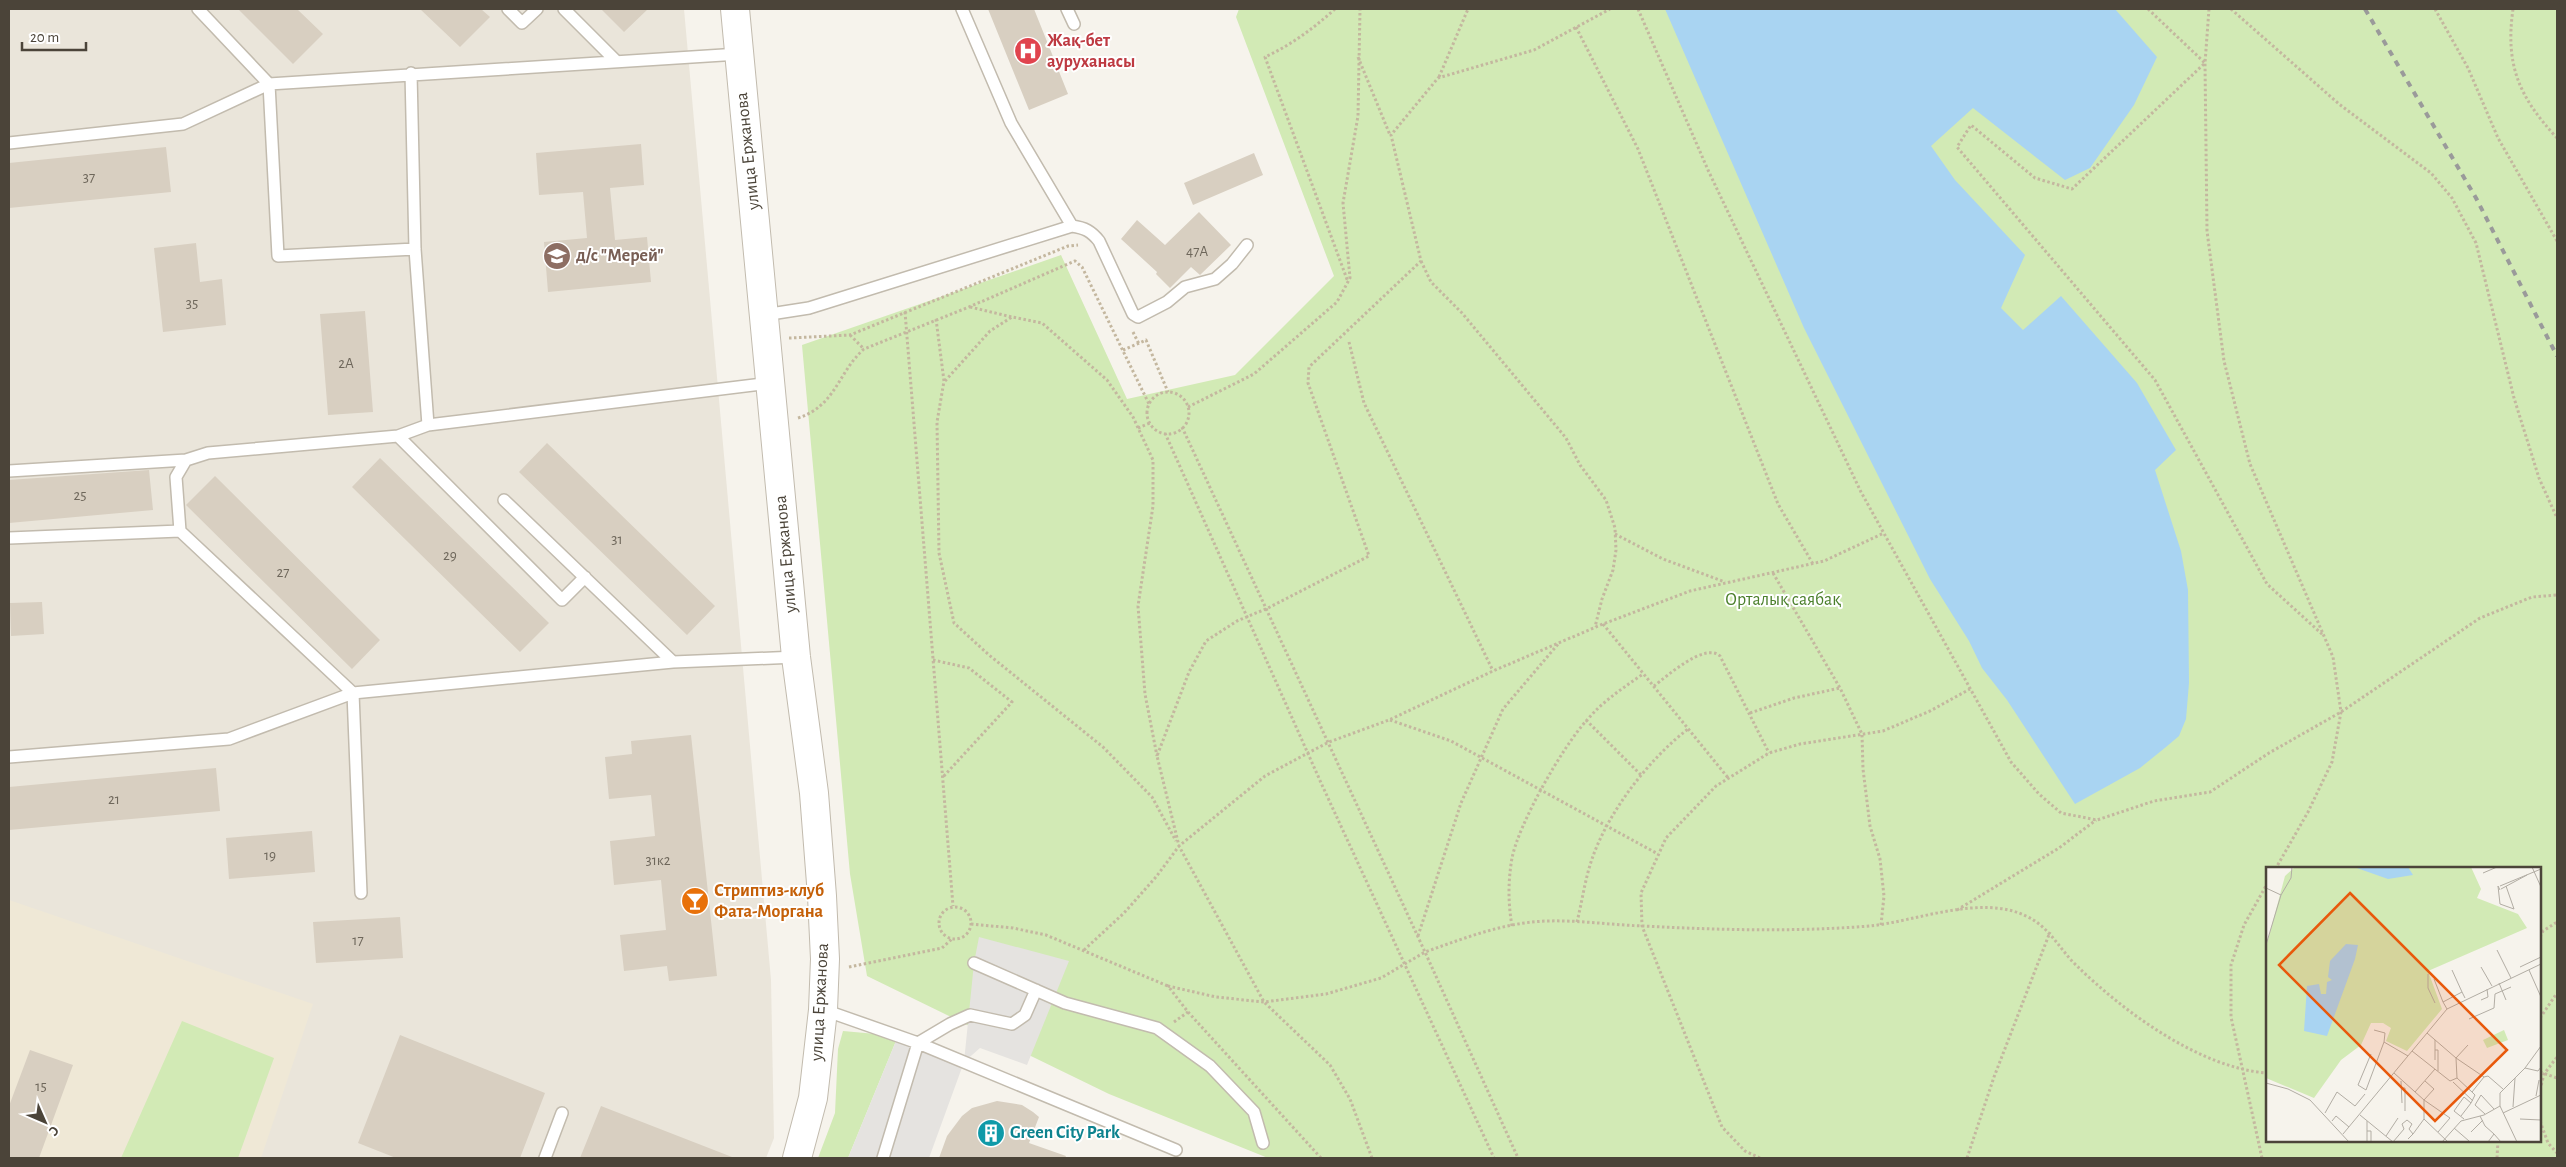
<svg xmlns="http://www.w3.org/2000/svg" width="2566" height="1167" viewBox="0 0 2566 1167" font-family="'Alegreya Sans',sans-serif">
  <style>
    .residential { fill: #eae5da }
    .education { fill: #efe8d6 }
    .green { fill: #d2eab5; fill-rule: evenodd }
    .parking { fill: #e5e3e0 }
    .water { fill: #a9d4f2 }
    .building { fill: #d8cfc1 }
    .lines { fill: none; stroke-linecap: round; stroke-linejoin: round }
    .service-casing { stroke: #c2bbae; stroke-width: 14 }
    .tertiary-casing { stroke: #c2bbae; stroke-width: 30 }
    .path { stroke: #c4b79f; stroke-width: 3; stroke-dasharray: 2.5 2.5; stroke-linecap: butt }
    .service { stroke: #fff; stroke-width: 11 }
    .tertiary { stroke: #fff; stroke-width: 28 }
    .rail { stroke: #9a9a9a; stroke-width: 4; stroke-dasharray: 6 6; stroke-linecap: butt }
    .labels { text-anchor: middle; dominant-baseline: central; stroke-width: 4; stroke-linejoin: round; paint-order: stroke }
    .number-label { font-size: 15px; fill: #6e675b }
    .health-label { font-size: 18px; font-weight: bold; fill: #be3a42; stroke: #fff; text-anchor: start }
    .street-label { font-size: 18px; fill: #4b4439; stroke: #fff }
    .education-label { font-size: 18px; font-weight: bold; fill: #785e54; stroke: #fff; text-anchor: start }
    .park-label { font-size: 18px; fill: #4a7f2a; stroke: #fff }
    .food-label { font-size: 18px; font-weight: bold; fill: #c56008; stroke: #fff; text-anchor: start }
    .culture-label { font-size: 18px; font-weight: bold; fill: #0d838f; stroke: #fff; text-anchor: start }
    .inset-road { fill: none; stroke: #b2ada4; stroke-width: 1 }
    .view { fill: #e8590c; fill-opacity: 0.15; stroke: #e8590c; stroke-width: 2.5 }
    .inset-edge { fill: none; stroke: #4b4439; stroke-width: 2.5 }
  </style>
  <rect width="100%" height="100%" fill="#f6f3ec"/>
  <path class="residential" d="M9 9H684L771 980 774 1138 766 1158H9Z"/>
  <path class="education" d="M9 900 313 1004 261 1158H9Z"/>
  <path class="green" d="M1239 9H2557V1158H1268L1109 1094 867 976 850 874 802 345 1061 255 1127 399 1235 375 1334 276 1236 17ZM2267 868H2540V1141H2267Z
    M182 1021 274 1058 238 1158H121Z
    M843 1031 898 1036 848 1158H818L835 1113 838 1049Z"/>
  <path class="parking" d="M979 937 1069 961 1027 1065 980 1048 964 1062 929 1158H848L898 1036 964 1062 974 963Z"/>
  <path class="water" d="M1665 9H2115L2157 57 2134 105 2090 168 2065 180 1973 108 1931 146 1955 180 2025 255 2001 308 2023 330 2061 296 2137 383 2176 450 2155 470 2181 551 2188 590 2189 683 2186 719 2179 736 2166 747 2140 768 2075 804 2007 700 1982 668 1969 641 1930 579 1804 328Z"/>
  <path class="building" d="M238 9H297L323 34 293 64Z
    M420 9H481L490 17 460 47Z
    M601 9H648L624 32Z
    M988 9H1034L1068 94 1029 110Z
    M641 144 644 185 610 188 615 240 647 237 651 282 548 292 544 242 587 238 583 192 539 195 536 153Z
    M166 147 171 192 9 208V163Z
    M1254 153 1263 175 1193 205 1184 183Z
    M1199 212 1231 245 1200 275 1191 267 1170 288 1156 274 1157 272 1121 239 1137 220 1165 245Z
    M196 243 200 282 222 279 226 325 163 332 154 248Z
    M365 311 373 412 328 415 320 314Z
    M547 443 715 606 687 635 519 472Z
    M380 458 549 623 520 652 352 487Z
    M149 470 153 510 9 523V480Z
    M215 476 380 640 352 669 186 505Z
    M42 602 44 634 11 636 10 603Z
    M691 735 717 976 669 981 667 966 624 971 620 935 666 930 661 880 614 885 610 841 655 836 651 795 609 799 605 757 632 754 631 741Z
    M216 768 220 811 9 830V787Z
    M312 831 315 872 229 879 226 838Z
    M400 917 403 958 316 963 313 922Z
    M400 1035 545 1093 520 1158H396L358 1143Z
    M30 1050 73 1065 39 1158H9V1106Z
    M997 1101 1022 1105 1033 1112 1039 1117 1029 1143 1066 1156 1065 1158H939L947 1136 962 1116 972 1108Z
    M601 1106 732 1157V1158H580Z"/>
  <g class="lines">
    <g class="service-casing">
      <path id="service" d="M198 9 269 84 739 54
        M508 9 522 23 537 9
        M564 9 616 61
        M962 9 1011 123 1072 226
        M1067 9 1074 24
        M411 73 415 249 428 425
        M9 143 183 124 269 84 278 256 415 249
        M764 315 809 308 1072 226C1085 228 1091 231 1099 241L1133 314 1138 317 1167 302 1185 287 1215 279 1232 264 1247 245
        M398 436 562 600 585 577
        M9 471 186 460
        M504 500 673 662
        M180 531 176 477 186 460 208 453 398 436 428 425 770 383
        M9 538 180 531 353 693 361 893
        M9 757 229 739 353 693 673 662 796 657
        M974 963 1065 1003 1157 1028 1210 1066 1254 1112 1263 1143
        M824 1010 918 1043 883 1158
        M918 1043 1176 1150
        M918 1043 950 1024 970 1015 1012 1024 1025 1015 1036 990
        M545 1158 562 1113"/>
    </g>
    <g class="tertiary-casing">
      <path id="tertiary" d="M735 9 796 657 814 793 822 896 825 959 823 1010 813 1098 797 1158"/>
    </g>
    <path class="path" d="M1335 9C1314 28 1291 45 1265 57L1348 282
      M1638 9 1708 170 1861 492 2011 762 2039 794 2061 813 2097 820 2154 801 2210 792 2269 753 2341 712 2480 618 2532 597 2557 595
      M2148 9 2205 63 2072 189 2035 178 1971 125 1957 147 2155 380 2267 584 2323 635
      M2209 9 2205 63 2207 231 2224 361 2250 464 2333 657 2341 712 2332 762 2308 812 2276 868
      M2231 9 2339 104 2431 173 2452 198 2476 243 2514 398 2539 478 2557 518
      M2435 9 2468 68 2498 138 2557 241
      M2513 9C2505 65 2519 97 2557 138
      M1576 27 1638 149 1778 504 1813 564
      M1358 57 1390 135
      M1439 77 1468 9
      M1421 261 1431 282 1462 313 1566 438 1580 465 1606 500 1615 528 1616 550 1613 570 1602 599 1595 627
      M970 307 1012 317
      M905 312 953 906
      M936 319 944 381 937 422 939 553 954 623 989 655 1103 747 1152 797 1176 841
      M1133 332 1139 344
      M850 335 864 349
      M789 338 850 335 1068 246 1078 245
      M1349 342 1364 403 1493 671
      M1123 350 1146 340 1168 392
      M945 381 990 331 1012 317 1042 323 1107 380 1133 417 1153 460V506L1138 606 1145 694 1157 756
      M1147 413a21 21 0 1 1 42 0a21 21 0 1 1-42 0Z
      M1188 407 1254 374 1337 302 1350 278 1343 203 1358 116 1360 9
      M798 418C836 406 838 372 864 349L969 307 1075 261 1082 267 1149 404
      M1182 427 1425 952C1465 938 1505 922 1548 921 1579 920 1611 925 1643 926 1719 930 1794 932 1870 926 1917 921 1981 894 2026 916 2050 927 2059 949 2077 966 2124 1012 2200 1068 2267 1073
      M1138 428 1150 423
      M1165 433 1322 785 1494 1158
      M1615 534 1663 559 1725 582
      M1773 573 1840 688 1862 734 1863 769 1870 826 1880 859 1884 896 1881 925
      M1603 624 1729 779
      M933 660 969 668 1012 702 943 777
      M1654 686C1667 676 1705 642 1720 656L1769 753
      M1750 713 1794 698 1840 688
      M1390 720 1451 741 1658 854
      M1586 720 1641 775
      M939 923a16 16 0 1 1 32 0a16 16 0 1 1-32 0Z
      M1957 910 2059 848 2096 820
      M1577 922C1582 902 1585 879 1592 859 1608 812 1649 759 1688 729
      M971 924 1013 928 1046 935 1168 986
      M1512 926C1508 903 1508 881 1512 858 1519 823 1563 746 1587 720 1603 701 1623 688 1643 674
      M1418 936 1461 803 1503 709 1559 643
      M2540 937 2543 931 2557 922
      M1084 950 1124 913 1156 877 1179 846 1265 776 1308 753 1329 742 1389 720 1493 671 1603 624 1690 591 1824 561 1884 533
      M849 967 942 948 953 938
      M2540 1018 2557 993
      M1174 1022 1188 1012
      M2540 1072 2557 1078
      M2540 1090 2544 1074 2557 1057
      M2540 1121 2548 1143 2557 1153
      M1321 1158 1188 1012 1168 986 1216 997 1264 1002 1326 994 1381 978 1425 952 1518 1158
      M1372 1158 1350 1099 1330 1065 1264 1002 1179 846 1157 756 1189 672 1206 641 1237 621 1268 608 1369 556 1308 383 1309 367 1421 261 1391 135 1438 78 1534 50 1610 9
      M1760 1158 1745 1151 1722 1127 1642 926 1641 893 1666 838 1716 786 1769 753 1800 744 1883 731 1930 711 1970 689
      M1967 1158 1994 1077 2050 932
      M2262 1158 2231 1017V965L2244 925 2267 884
      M2497 1158 2498 1141"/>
    <use href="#service" class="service"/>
    <use href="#tertiary" class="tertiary"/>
    <path class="rail" d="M2365 9 2476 198 2557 356"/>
  </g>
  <defs>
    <g id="hospital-disc" transform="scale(1.4375)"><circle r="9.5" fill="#e0444e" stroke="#fff"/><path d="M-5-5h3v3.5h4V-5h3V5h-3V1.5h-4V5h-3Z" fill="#fff"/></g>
    <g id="school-disc" transform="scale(1.4375)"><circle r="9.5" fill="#8d6e63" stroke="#fff"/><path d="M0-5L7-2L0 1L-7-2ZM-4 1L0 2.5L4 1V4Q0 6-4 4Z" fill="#fff"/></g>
    <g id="bar-disc" transform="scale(1.4375)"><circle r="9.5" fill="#e8710a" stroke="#fff"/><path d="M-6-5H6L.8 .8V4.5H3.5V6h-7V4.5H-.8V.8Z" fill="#fff"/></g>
    <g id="building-disc" transform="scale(1.4375)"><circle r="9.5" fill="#0f9aa8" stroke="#fff"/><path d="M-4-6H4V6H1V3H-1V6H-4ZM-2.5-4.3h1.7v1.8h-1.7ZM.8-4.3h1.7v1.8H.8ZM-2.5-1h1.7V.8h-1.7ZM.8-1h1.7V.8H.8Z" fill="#fff"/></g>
  </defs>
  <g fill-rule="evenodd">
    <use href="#hospital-disc" x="1028" y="51"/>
    <use href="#school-disc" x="557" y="256"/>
    <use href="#bar-disc" x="695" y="901"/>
    <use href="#building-disc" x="991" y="1133"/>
  </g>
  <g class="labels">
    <g class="number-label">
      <text x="89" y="177">37</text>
      <text x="1197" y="251">47A</text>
      <text x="192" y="303">35</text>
      <text x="346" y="363">2А</text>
      <text x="80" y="495">25</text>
      <text x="617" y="539">31</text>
      <text x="450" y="555">29</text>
      <text x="283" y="572">27</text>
      <text x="114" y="799">21</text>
      <text x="270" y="855">19</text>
      <text x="658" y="860">31к2</text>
      <text x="358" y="940">17</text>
      <text x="41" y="1086">15</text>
    </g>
    <g class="health-label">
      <text x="1047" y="41">Жақ-бет<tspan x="1047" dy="21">ауруханасы</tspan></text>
    </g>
    <g class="street-label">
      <text transform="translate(748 151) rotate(-96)">улица Ержанова</text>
      <text transform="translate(786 554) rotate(-95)">улица Ержанова</text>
      <text transform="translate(820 1002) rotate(-87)">улица Ержанова</text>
    </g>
    <g class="education-label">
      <text x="576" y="256">д/с "Мерей"</text>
    </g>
    <g class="park-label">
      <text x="1783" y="600">Орталық саябақ</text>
    </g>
    <g class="food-label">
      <text x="714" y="891">Стриптиз-клуб<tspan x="714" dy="21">Фата-Моргана</tspan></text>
    </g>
    <g class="culture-label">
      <text x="1010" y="1133">Green City Park</text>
    </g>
  </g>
  <g transform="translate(2266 867)">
    <rect width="275" height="275" fill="#f6f3ec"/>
    <path d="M29 0H205L215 22 211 31 252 47 261 61 162 104 176 142 141 184 120 174 125 161 117 156H105L95 178 75 193 48 231 0 211V80L19 9ZM238 163 242 173 221 181 217 173Z" fill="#d2eab5"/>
    <path d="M88 0H142L147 8 122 12ZM80 77 92 78 89 92 61 169 38 164 41 119 53 117 55 127H60L61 115 66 113 62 110 64 94Z" fill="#a9d4f2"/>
    <path class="inset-road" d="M266 0 275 20M217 6 231 0M234 19 275 2M0 21 15 28 0 78M235 22 261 8M234 23 232 19 234 37 248 42 240 19M15 28 25 11 26 0M231 83 245 111M215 100 226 119M254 100 275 90M186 103 196 125M263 103 275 130M162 107V121L169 136M168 112 177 135M233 116 240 133M215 133 222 130 221 122M181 142 177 135 196 125 199 131M203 152 228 141 229 127 245 120M108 163 119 166 118 175 142 189M161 166 190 191 191 211 206 225 218 210 190 191 202 178M169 173V193M169 183H172V204M146 184 184 214 191 211M105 187 92 218 100 223 118 175M259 201 272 204 275 200M128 206 158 233V252L182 275M218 210 222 209 237 222M135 214 136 236M159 214 168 222 158 233 184 251 172 265M187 215 207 234M0 216 22 222 44 233 83 275M136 221H139V244M149 225 169 202M270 229 273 213M247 240 249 211M59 246 71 225 89 239 99 227M237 246 275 228M219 247 209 238 215 228 228 242M94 248 127 275M195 249 205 236M214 249 219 259 228 267M198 252 188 244 198 230 205 236 209 228 206 225M254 252 275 253M66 254 70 249 83 260M101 254V275M188 261 203 274M101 264H105V275M205 265 217 253M77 267 181 142 275 97M147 267 158 252M120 269 132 251M127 275 138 262 136 257 141 253 146 257 143 262 147 267 142 272M176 275 195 254 218 248 234 239M222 275 228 267 235 275M251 275 234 239V226L259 201 275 179"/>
    <path class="view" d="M84 26 241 183 169 254 13 98Z"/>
    <rect width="275" height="275" class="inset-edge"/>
  </g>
  <rect width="2566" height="1167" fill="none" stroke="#4b4439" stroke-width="20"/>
  <g transform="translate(45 1122) rotate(135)" stroke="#ffffff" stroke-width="4" paint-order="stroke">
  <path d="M0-4L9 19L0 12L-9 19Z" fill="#4b4439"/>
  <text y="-8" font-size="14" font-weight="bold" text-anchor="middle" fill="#4b4439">С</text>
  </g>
  <path d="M22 42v8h64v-8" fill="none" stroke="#4b4439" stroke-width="2.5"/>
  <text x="30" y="42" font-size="15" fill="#4b4439" stroke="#ffffff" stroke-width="4" paint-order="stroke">20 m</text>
</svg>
